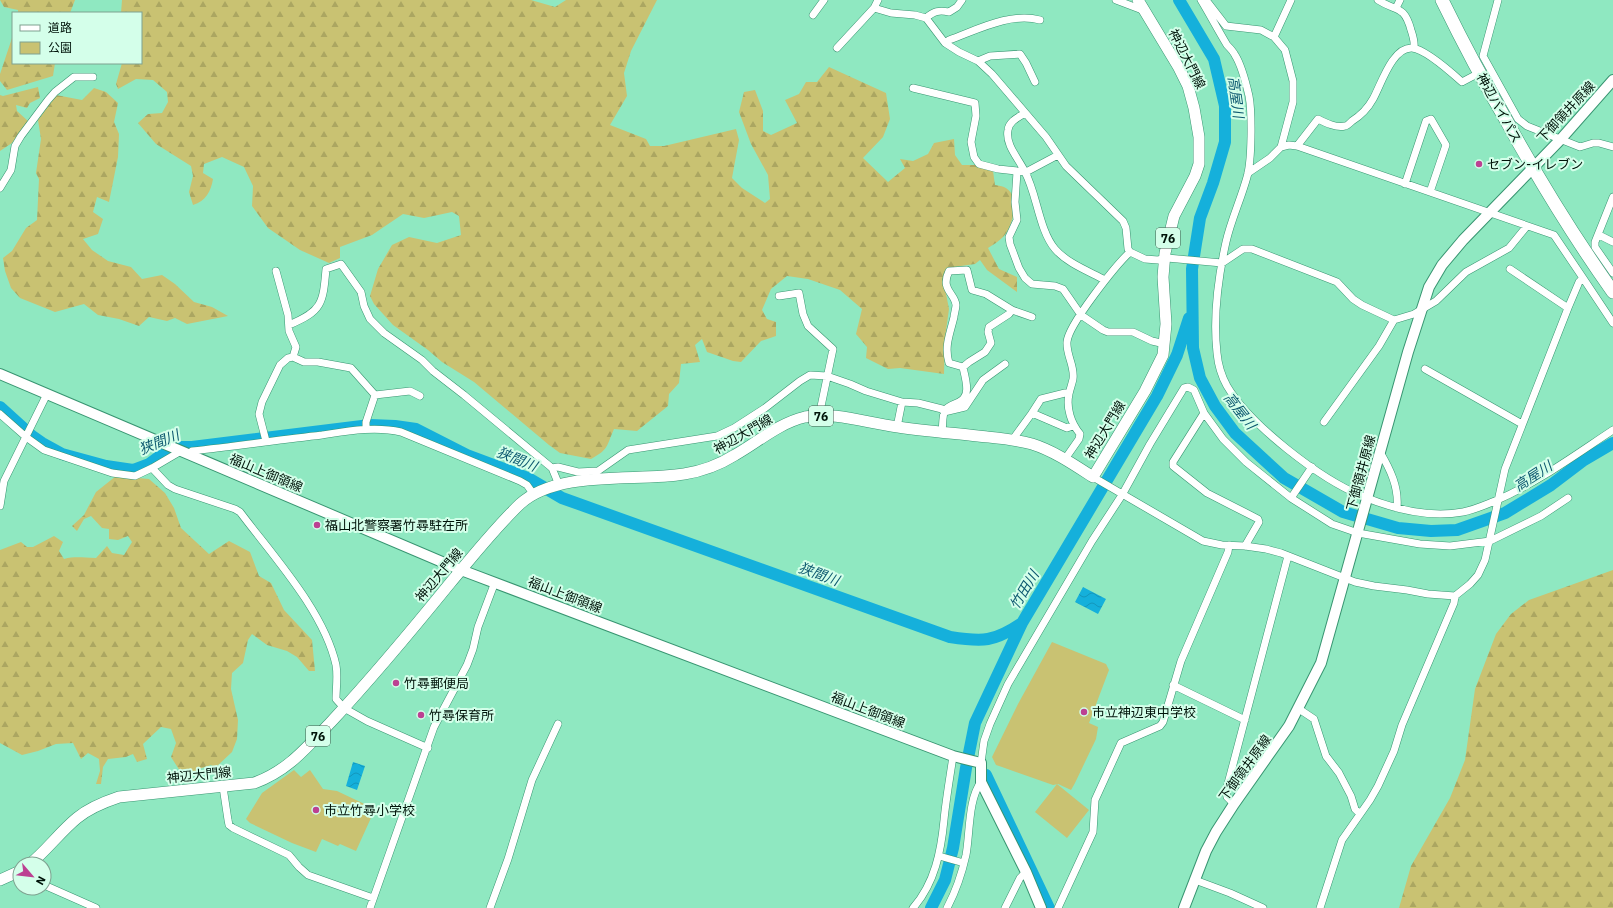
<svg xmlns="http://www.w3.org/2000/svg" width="1613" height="908" viewBox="0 0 1613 908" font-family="'IBM Plex Sans','Noto Sans JP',sans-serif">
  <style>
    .green { fill: #c9c272 }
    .forest { fill: url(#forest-firs) }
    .water { fill: url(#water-waves) }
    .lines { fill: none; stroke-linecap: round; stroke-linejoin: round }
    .river { stroke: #15b0db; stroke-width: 12 }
    .street-casing { stroke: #389571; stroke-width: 8 }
    .secondary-casing { stroke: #389571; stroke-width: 12 }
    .primary-casing { stroke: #389571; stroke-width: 12 }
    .highway-casing { stroke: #389571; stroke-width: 14 }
    .street { stroke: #fff; stroke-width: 7 }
    .secondary { stroke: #fff; stroke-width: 10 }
    .primary { stroke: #fff; stroke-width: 11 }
    .highway { stroke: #fff; stroke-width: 13 }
    .poi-dot { fill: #bc4192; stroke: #d4ffea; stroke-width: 1.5 }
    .labels { text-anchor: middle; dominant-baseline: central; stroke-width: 4; stroke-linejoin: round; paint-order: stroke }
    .shield { fill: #d4ffea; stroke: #405a4d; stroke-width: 1 }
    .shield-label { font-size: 12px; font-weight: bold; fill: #00140a }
    .street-label { font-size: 13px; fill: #00140a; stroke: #d4ffea }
    .poi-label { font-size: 13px; fill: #00140a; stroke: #d4ffea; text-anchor: start }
    .water-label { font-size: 14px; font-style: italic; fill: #0c586f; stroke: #d4ffea }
  </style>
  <defs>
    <pattern id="forest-firs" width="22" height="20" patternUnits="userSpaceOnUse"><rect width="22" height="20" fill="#c9c272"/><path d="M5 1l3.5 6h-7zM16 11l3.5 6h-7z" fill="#aba661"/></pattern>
    <pattern id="water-waves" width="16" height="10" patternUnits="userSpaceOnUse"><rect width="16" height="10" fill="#15b0db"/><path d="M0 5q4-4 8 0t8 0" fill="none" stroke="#1296bb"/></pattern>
  </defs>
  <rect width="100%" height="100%" fill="#8fe8c1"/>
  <path class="green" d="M1052 642 1106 664 1109 670 1089 723 1098 727 1096 739 1075 783 1071 790 1058 784 1053 785 1002 767 996 765 992 757 1018 704Z
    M294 770 301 777 310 770 323 789 337 791 375 809 356 851 340 844 338 846 322 839 316 852 292 843 250 823 246 819 262 793Z
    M1057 784 1089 810 1067 838 1035 812Z"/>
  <path class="forest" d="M0 0H75L70 13H18V10L4 7Z
    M122 0H531L555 7 566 0H657L631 51 624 73 627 96 610 125 646 139 650 146H664L736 129 739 140 732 178 742 188 765 203 770 199 768 175 751 144 739 112 744 92 755 90 763 111V131L771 135 797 123 785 100 799 94 806 82H817L829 67 886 93 890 119 883 137 863 158 888 182 905 168 900 159 913 161 928 154 934 143 954 139 955 155 962 165H975L993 171 995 185C997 185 1001 186 1004 187 1022 195 1013 226 1003 237 999 241 993 245 988 248L999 269 1017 277V292L987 270 980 260 975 264 947 268 943 278 949 309 945 338 944 374 900 368 888 369 866 358 867 347 856 334 862 309 840 290 808 279 787 276 771 289 762 310 767 319 776 322V336L761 341 741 362 733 361 707 352 702 339 695 345 700 362 681 364 679 383 669 394 668 406 637 431 614 429C606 447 609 449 591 459L560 453 549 445 474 382 442 362 428 350 393 325 374 304 370 296 378 269 392 245 409 237 437 243 461 235 459 216 452 212 424 218 403 214 372 235 340 247V258L329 263 300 250 268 228 252 206 253 186 244 167 222 157 204 164 203 173 213 179C211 191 206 201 193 205L189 192 193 176 191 166 156 144 138 123 148 114 162 113 168 102 167 92 153 80 136 79 118 89 116 84 122 63H141V13H121Z
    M13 35V63H55L53 76 7 90 0 81V74Z
    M38 87 40 98 30 103 27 108 16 105 17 111 28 121 12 143 0 151V95L3 96Z
    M94 88 106 92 118 103 114 122 119 134 118 157 109 202 97 197 93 212 103 219 98 234 83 239 92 250 108 261 131 267 142 279 162 275 175 284 194 302 212 307 228 316 187 324 175 318 167 321 149 317 139 326 119 319 98 315 84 304 55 312 20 298 11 288 5 271 3 258 12 251 26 228 37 220 39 179 36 173 41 139 38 120 56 95 82 100Z
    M116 476 149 479 165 493 174 508 181 528 209 554 229 541 250 552 259 576 271 583 284 610 312 640 315 671H309L297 657 287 651 267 645 252 634 248 640 243 663 232 673 231 689 238 720 237 739 232 752 215 768 211 765 199 769 192 773 180 771 171 757 176 743 171 729 161 727 143 744 147 759 137 762 133 754 126 757 108 759 103 767 101 784H96L100 771 99 759 88 753 81 759 73 743 56 744 38 751 22 755 0 743V550L21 542 27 547H33L54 536 63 542 59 551 64 559C76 556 83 558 96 558L107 546 112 553 124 555 132 542 128 536 118 540 109 539V529L102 528 91 516 84 519 77 531 72 526 84 515 96 492Z
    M1613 570V908H1399L1411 866 1450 798 1465 760 1475 689 1496 634 1511 614 1529 600Z"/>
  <path class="water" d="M1083 587 1106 599 1098 614 1075 602Z
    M353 762 365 766 357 790 346 786Z"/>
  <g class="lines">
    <path class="river" d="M1179 0 1214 59 1225 106V142L1213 183 1200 218 1192 269 1193 348 1200 378 1215 406 1235 433 1284 478 1343 512 1398 528 1431 531 1457 530 1505 513 1551 485 1584 460 1613 443
      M0 407 32 436 42 443 62 454 106 466 133 470 149 464 164 453 181 447H192L370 425 395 426 416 429 467 455 528 478 562 498 950 637C983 642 994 642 1022 623
      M986 775 1049 908
      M931 908 945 880 953 848 966 768 975 723 1022 623 1157 396 1177 355 1189 318"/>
    <g class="street-casing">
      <path id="street" d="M1116 0 1145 11
        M1201 0C1210 15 1218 30 1227 45 1230 48 1233 51 1235 55 1242 66 1246 83 1249 96 1252 112 1252 160 1247 177 1241 199 1231 220 1226 242 1218 278 1213 317 1217 353 1218 364 1222 377 1227 386 1250 425 1320 479 1362 496 1393 509 1430 518 1463 512 1474 510 1485 505 1495 501 1537 483 1575 455 1613 430
        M1206 0 1226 26 1261 30 1274 37 1285 50 1293 81V102L1281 147 1270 158 1248 173
        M1378 0C1396 12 1404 4 1411 30 1413 36 1415 42 1414 48
        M1498 0 1483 56 1518 119 1527 126 1580 147 1593 143H1599L1613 147
        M874 8 891 13 915 15 926 18 945 43 959 52 978 61 992 74 1046 137 1066 166 1123 221 1126 228 1128 249 1130 252 1145 259 1158 260 1167 258 1222 263 1243 249H1252L1337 282 1353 299 1362 305 1394 320 1414 314 1436 301 1466 272 1509 248 1527 226
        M1396 8 1400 0
        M813 15 824 0
        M926 18C934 11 939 10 949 12L957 7 962 0
        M1274 37 1291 0
        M945 43 949 40C977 30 1010 12 1040 20
        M837 48 874 8 878 0
        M978 61 990 56 1020 54 1026 63 1035 82
        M913 88 975 103 976 116 971 142 974 157 979 164 998 169 1026 172 1058 155
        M1025 113C1019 117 1009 121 1008 130 1005 145 1019 159 1025 172 1037 194 1039 230 1055 249 1067 263 1088 271 1105 280
        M1297 146 1318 119C1326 123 1336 128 1345 126 1347 126 1350 123 1352 121 1360 116 1368 108 1373 99 1381 85 1392 47 1412 48 1425 49 1452 73 1462 82L1479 73
        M1017 172 1015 202 1017 220 1009 237 1010 244 1019 268 1025 278 1032 284 1055 286 1063 289 1081 315 1103 330 1108 332H1133L1152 341 1165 344
        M1405 184 1426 121 1431 119 1446 145 1430 192
        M0 188 11 170 15 146 21 136 48 100 55 92 74 77H93
        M1613 197 1595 242V247L1613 273
        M1599 235 1613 242
        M1510 269 1568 308
        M276 271 288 315 289 331 296 347 293 357
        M1583 278 1613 323
        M779 296 799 293 803 314 808 326 833 349 819 416
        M289 325C322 311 323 304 326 269L341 264 361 292 364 306 370 319 384 333 422 360 433 371 464 395 552 468 559 485
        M963 367 949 363C944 346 950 334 954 317 954 314 956 309 956 305 955 293 940 290 949 271L967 270 972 290 986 294 1012 310 1032 317
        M1425 369 1522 424
        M375 395 410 391 420 396
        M1032 413 1041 399 1065 393 1069 394
        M1204 413 1173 462V466L1207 493 1258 519 1259 522 1245 546
        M0 414 26 437 44 450 112 473 135 476 152 468 181 451
        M1324 422 1379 346 1394 320
        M897 427 902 402
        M942 432C943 426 942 416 945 410 948 406 954 404 959 402 972 396 965 378 963 367L969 362 985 352 991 343 988 332 989 327 1009 314 1012 310
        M1013 439 1032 413 1067 428 1073 426
        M266 441 259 414 262 402 280 365 288 358 293 357 304 362H318L351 368 375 395 366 422V429
        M1380 452C1390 469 1399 487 1397 508
        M189 454 192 451C236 446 279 440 322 435 348 431 375 426 401 432L520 481 527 485 534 495
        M1065 459 1079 439 1080 434C1071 423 1066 408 1069 394 1070 389 1072 384 1073 379 1075 366 1066 355 1067 342 1068 325 1116 265 1130 252
        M152 468 168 485 175 489 235 509 240 512C273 556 324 611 336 665 338 676 336 689 336 699L344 708 367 721 428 748
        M552 468 558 467 578 472 598 471 628 450 717 436 734 428 765 408 800 381 810 375 827 376 850 384 866 391 902 402 918 403 942 409 944 412 965 407 983 380 1005 364
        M1093 477 1203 541 1222 545 1245 546 1266 549 1281 553 1355 582 1374 586 1407 590 1428 594 1455 596 1470 584 1478 575 1485 560 1505 469 1568 308 1579 282 1583 278 1554 235 1297 146 1289 145 1281 147
        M1291 498 1312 467
        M0 506 4 481 47 394
        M1173 685 1245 720
        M1299 709 1314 719 1326 756 1339 773 1351 796 1355 809 1360 814
        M981 763 984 741 990 724 1008 684 1092 541 1122 495 1150 444 1184 388 1188 387 1194 390 1204 413 1223 439 1246 462 1291 498 1332 524 1358 533 1420 544 1450 546 1490 541 1541 516 1568 498
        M223 787 228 820 229 825 233 828 289 855 299 867 308 875 373 898
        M1234 804 1227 797 1226 791 1288 556
        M939 856 964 863
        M1195 880 1230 893 1263 908
        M44 885 96 908
        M370 908 434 727 467 665 473 649 478 627 495 582
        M490 908 508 859 532 780 558 724
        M913 908C935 883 941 851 944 820 946 799 950 777 953 756
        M947 908C956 891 962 873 966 855 970 834 968 799 981 782
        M1005 908 1020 878 1026 872
        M1058 908 1093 832 1095 800 1121 743 1160 726 1163 722 1181 661 1228 552 1229 545
        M1320 908 1342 840 1370 800 1378 786 1394 751 1402 725 1454 603 1455 596"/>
    </g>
    <g class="secondary-casing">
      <path id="secondary" d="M0 374 461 570 953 756 981 763V782L1026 872 1041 908
        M1184 908 1206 851 1216 832 1234 804 1289 726 1321 663 1408 352 1429 287 1442 265 1463 240 1561 139 1613 80"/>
    </g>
    <g class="primary-casing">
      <path id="primary" d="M30 864C47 850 60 832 77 818 89 808 104 802 119 797L254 783C288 771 307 747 331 722 373 677 412 630 451 582 473 556 495 528 520 504 558 469 637 482 684 474 703 471 719 465 735 455 758 442 779 423 805 417 834 411 870 424 898 427 925 431 951 433 978 436 996 438 1014 439 1032 444 1054 451 1073 464 1093 477L1145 391 1163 355 1166 324 1163 277 1165 253 1174 216 1195 176 1199 164V137L1194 108 1188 86 1179 68 1138 0
        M0 880 20 871"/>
    </g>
    <g class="highway-casing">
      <path id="highway" d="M1442 0C1462 41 1483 81 1506 120 1539 180 1574 237 1613 292"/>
    </g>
    <use href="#street" class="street"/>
    <use href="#secondary" class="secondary"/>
    <use href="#primary" class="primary"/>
    <use href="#highway" class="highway"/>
  </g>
  <g class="poi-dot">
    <circle cx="1479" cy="164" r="4"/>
    <circle cx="317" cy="525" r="4"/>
    <circle cx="396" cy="683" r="4"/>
    <circle cx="1084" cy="712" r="4"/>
    <circle cx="421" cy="715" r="4"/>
    <circle cx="316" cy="810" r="4"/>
  </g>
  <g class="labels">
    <g class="shield">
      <rect x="1156" y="228" width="24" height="20" rx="3"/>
      <rect x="809" y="406" width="24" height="20" rx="3"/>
      <rect x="306" y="726" width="24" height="20" rx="3"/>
    </g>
    <g class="shield-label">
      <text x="1168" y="238">76</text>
      <text x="821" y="416">76</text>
      <text x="318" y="736">76</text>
    </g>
    <g class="street-label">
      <text transform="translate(1187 59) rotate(63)">神辺大門線</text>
      <text transform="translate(1499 108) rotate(61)">神辺バイパス</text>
      <text transform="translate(1566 112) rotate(-47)">下御領井原線</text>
      <text transform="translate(1105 430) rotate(-59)">神辺大門線</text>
      <text transform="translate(743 434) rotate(-30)">神辺大門線</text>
      <text transform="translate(266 473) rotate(23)">福山上御領線</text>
      <text transform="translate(1361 473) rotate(-75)">下御領井原線</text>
      <text transform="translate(439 575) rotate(-50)">神辺大門線</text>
      <text transform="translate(565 595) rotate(21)">福山上御領線</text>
      <text transform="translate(868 710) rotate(21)">福山上御領線</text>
      <text transform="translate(1245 768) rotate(-54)">下御領井原線</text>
      <text transform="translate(199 775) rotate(-6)">神辺大門線</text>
    </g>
    <g class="poi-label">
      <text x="1487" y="164">セブン-イレブン</text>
      <text x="325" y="525">福山北警察署竹尋駐在所</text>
      <text x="404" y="683">竹尋郵便局</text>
      <text x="1092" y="712">市立神辺東中学校</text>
      <text x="429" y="715">竹尋保育所</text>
      <text x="324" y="810">市立竹尋小学校</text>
    </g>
    <g class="water-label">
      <text transform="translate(1236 97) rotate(82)">高屋川</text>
      <text transform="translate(1240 411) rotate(52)">高屋川</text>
      <text transform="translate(159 442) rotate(-22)">狭間川</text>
      <text transform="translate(517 459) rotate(22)">狭間川</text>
      <text transform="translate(1533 476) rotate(-33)">高屋川</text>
      <text transform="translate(819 574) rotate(20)">狭間川</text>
      <text transform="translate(1024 590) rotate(-59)">竹田川</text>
    </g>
  </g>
  <rect x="12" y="12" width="130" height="52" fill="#d4ffea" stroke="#7fa190"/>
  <rect x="20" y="25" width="20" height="6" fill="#ffffff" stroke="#7fa190"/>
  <text x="48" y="32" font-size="12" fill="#00140a">道路</text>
  <rect x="20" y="42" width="20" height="12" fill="#c9c272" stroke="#7fa190"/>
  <text x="48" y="52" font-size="12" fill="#00140a">公園</text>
  <g transform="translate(32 876) rotate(118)"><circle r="19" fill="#d4ffea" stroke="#7fa190"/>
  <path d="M0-3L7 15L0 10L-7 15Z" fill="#bc4192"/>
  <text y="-6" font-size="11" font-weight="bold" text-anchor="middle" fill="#00140a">N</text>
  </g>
</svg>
